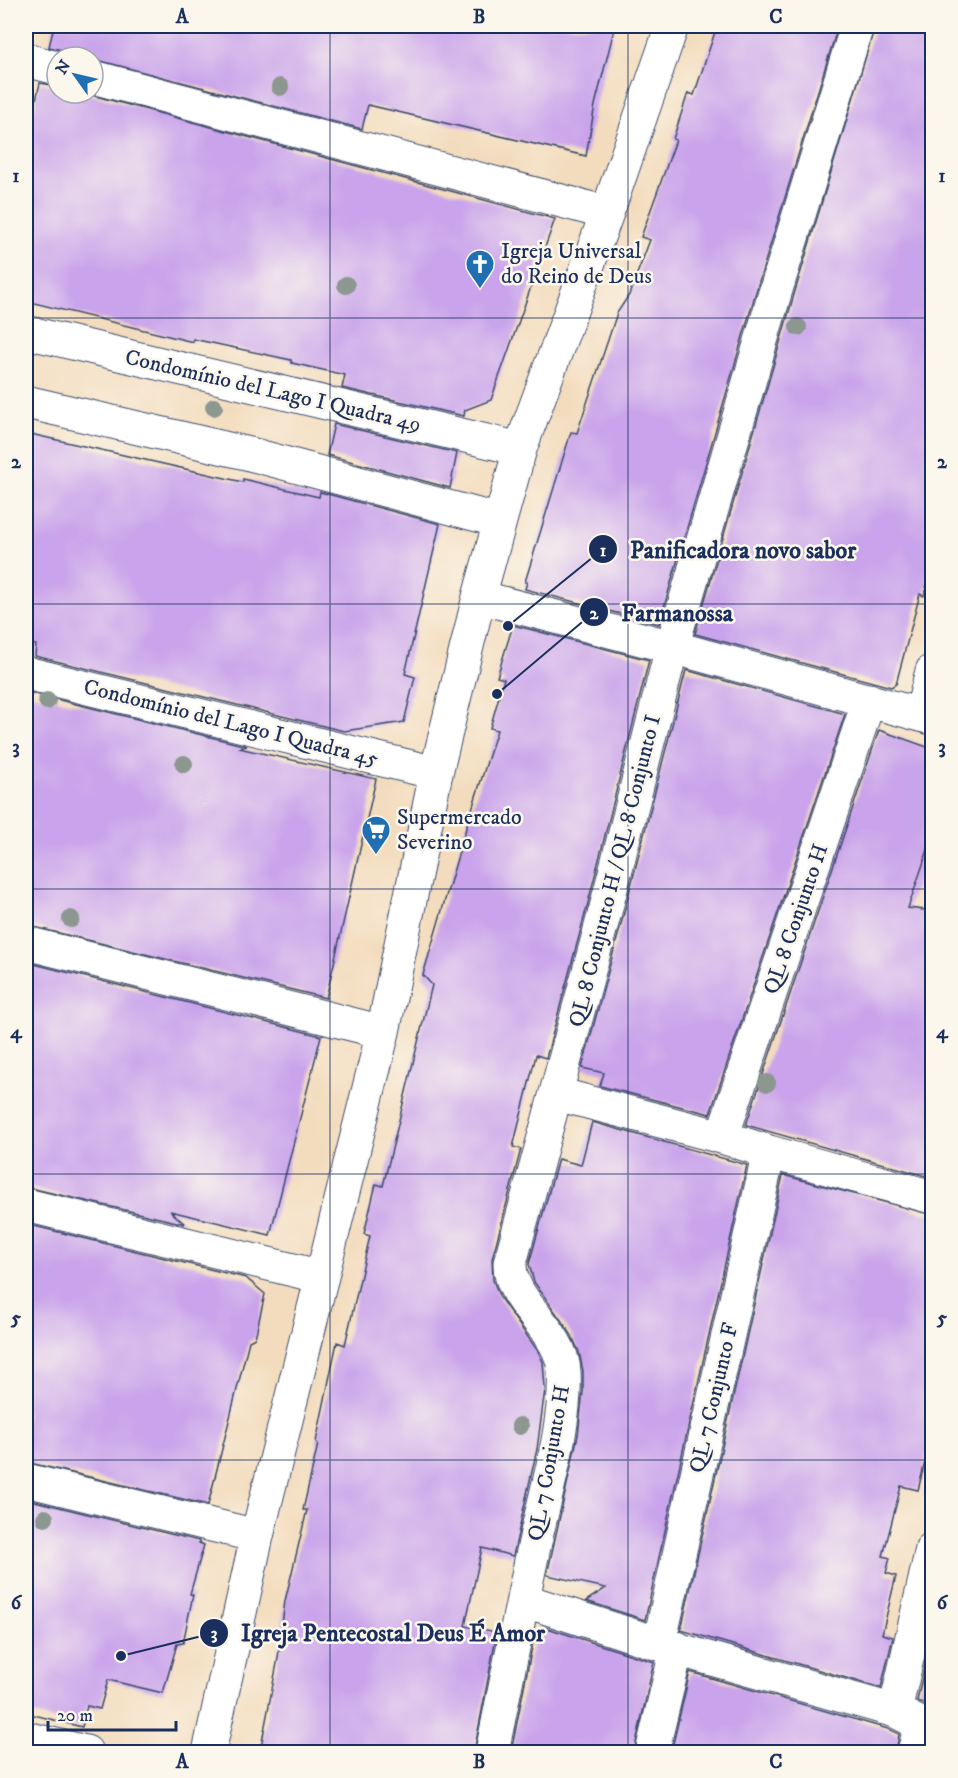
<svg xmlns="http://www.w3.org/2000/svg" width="958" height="1778" viewBox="0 0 958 1778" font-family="'IM FELL DW Pica',serif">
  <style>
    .building { fill: #c9a3eb }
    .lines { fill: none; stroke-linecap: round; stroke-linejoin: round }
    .minor-casing { stroke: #3b496c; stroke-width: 35 }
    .minor { stroke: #fff; stroke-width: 33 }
    .tree { fill: #8c9790 }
    .grid { fill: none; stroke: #1b2f5e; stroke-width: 1.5; stroke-opacity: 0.55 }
    .labels { text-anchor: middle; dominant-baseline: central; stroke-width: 5; stroke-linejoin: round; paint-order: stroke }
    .poi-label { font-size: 22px; fill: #1b2f5e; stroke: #fbf7ec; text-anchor: start }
    .street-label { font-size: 22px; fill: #1b2f5e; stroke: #fbf7ec }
    .leader { fill: none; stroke: #1b2f5e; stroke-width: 2 }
    .callout-dot { fill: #1b2f5e; stroke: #fbf7ec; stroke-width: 2 }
    .mark-label { font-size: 18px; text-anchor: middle; font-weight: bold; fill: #fff }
    .callout-label { font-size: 24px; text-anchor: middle; font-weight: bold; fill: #1b2f5e; stroke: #fbf7ec; stroke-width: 5; stroke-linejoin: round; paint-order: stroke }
    .neatline { fill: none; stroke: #1b2f5e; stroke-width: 2 }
    .grid-label { font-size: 20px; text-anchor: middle; font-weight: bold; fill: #1b2f5e }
  </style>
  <rect width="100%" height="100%" fill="#fbf7ec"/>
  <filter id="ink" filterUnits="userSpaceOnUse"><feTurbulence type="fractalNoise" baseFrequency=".0167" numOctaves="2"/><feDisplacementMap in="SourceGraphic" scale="12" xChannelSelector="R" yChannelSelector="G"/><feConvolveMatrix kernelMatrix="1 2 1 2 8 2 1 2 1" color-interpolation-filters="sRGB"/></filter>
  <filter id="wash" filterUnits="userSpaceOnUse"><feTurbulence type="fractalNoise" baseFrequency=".008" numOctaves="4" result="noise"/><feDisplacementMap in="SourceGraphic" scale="24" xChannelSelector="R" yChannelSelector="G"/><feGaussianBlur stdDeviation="1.35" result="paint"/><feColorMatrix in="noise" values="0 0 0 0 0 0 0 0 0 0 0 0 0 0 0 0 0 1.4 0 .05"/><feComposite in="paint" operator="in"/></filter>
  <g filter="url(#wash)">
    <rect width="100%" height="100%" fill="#f3dcbd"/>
    <g id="blocks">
      <path class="building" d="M54 26H615L595 105 586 156 368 105 362 129 93 59V57H72L62 50 49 47Z
        M717 26H838L757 288 659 624 525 589 527 582H525L571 432 577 433 617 313 629 295 650 240 641 237 676 140 673 139 688 93 694 95Z
        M875 26H933V562L924 596 920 594 896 684 891 687 695 634 793 298Z
        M40 83 57 86V93H84L555 219 491 400 465 410 464 416 342 388 345 375 292 363 291 360 193 339V342L26 301V120L31 121Z
        M334 424 457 453 450 488 327 455Z
        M26 433 243 482V479L319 497 320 492 440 524 405 674 415 677 404 722 344 731 35 656 36 645 26 643Z
        M513 625 649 660 588 903 546 1058 536 1055 513 1147 521 1149 492 1259 493 1280 500 1298 538 1351 543 1362 545 1389 537 1449 513 1556 482 1548 465 1626 497 1632 474 1752H260L278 1658 285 1601 307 1510H303L318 1444 316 1442 337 1342 345 1345 370 1236 364 1234 376 1184 383 1186 432 985 423 975 466 828 497 730 490 728 504 679 497 677Z
        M686 670 845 714 710 1114 600 1086 604 1073 582 1068 624 913Z
        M31 693 247 746 239 748 376 779 326 998 26 925V724Z
        M879 730 933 749V835L908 908 933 911V1178L746 1125Z
        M26 962 321 1036 270 1235 170 1211 185 1224 26 1187Z
        M592 1122 747 1165 645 1620 586 1601 606 1588 547 1575 578 1435 583 1391V1371L579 1352 571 1334 534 1282 529 1264 558 1159 581 1165Z
        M783 1175 933 1215V1442L929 1446 918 1490 901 1486 883 1556 890 1558 886 1573 896 1576 882 1634 893 1637 881 1688 681 1630Z
        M26 1224 246 1278 265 1294 255 1338 249 1341 208 1505 26 1462Z
        M26 1499 199 1541V1543L204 1545 190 1594 193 1595 183 1643 177 1644 163 1693 108 1680 100 1709 87 1706 82 1727 26 1713Z
        M544 1627 654 1662 634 1752H511L535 1632Z
        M929 1646 933 1647V1707L917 1701Z
        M690 1672 888 1729 899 1734 896 1752H671Z"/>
    </g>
  </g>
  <g filter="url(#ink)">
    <use href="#blocks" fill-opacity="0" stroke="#3b496c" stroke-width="1.5"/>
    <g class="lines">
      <g class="minor-casing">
        <path id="minor" d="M26 60 57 68
          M93 77 607 213
          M26 332 520 449
          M26 402 250 454 500 521
          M479 597 672 647 932 718
          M26 673 436 773
          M921 715 932 671
          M26 943 383 1032
          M557 1094 722 1137 769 1152 932 1197
          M722 1137 869 700
          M26 1205 322 1277
          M26 1480 257 1536
          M523 1600 659 1644 895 1711 921 1724 932 1726
          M659 1644 769 1152
          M895 1711 932 1549
          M26 1738 86 1752
          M209 1752 257 1536 383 1032 436 773 479 597 520 449 607 213 672 26
          M492 1752C507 1679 521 1606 537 1533 548 1485 567 1420 564 1371 561 1328 509 1304 510 1263L606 908 672 647 775 293 857 26
          M652 1752 677 1648
          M914 1752 921 1724"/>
      </g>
      <use href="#minor" class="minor"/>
    </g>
    <g class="tree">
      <circle cx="280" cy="87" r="9"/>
      <circle cx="346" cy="285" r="9"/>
      <circle cx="798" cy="327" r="9"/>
      <circle cx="214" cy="407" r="9"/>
      <circle cx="47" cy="701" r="9"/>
      <circle cx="184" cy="764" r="9"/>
      <circle cx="71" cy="919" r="9"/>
      <circle cx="767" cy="1083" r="9"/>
      <circle cx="520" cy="1426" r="9"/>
      <circle cx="45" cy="1518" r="9"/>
    </g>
  </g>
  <path class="grid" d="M330 26V1752M628 26V1752M26 318H932M26 604H932M26 889H932M26 1174H932M26 1460H932"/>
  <defs>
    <g id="church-pin" transform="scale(1.5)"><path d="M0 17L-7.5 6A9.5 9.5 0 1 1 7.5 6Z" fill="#1f6fb2" stroke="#fbf7ec"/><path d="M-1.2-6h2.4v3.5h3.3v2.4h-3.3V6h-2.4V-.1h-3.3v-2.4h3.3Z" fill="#fff"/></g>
    <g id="supermarket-pin" transform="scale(1.5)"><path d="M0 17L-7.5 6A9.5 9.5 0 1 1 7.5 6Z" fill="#1f6fb2" stroke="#fbf7ec"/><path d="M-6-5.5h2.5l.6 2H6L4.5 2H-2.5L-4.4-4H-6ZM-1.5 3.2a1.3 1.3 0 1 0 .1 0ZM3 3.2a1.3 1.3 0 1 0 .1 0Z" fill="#fff"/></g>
  </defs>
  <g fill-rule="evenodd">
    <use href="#church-pin" x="480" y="264"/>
    <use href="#supermarket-pin" x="376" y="830"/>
  </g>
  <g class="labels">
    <g class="poi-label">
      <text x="501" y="251">Igreja Universal<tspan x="501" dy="25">do Reino de Deus</tspan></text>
      <text x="397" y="817">Supermercado<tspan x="397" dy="25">Severino</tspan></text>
    </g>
    <g class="street-label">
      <text transform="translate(273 391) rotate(13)">Condomínio del Lago I Quadra 49</text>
      <text transform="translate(231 723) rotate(14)">Condomínio del Lago I Quadra 45</text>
      <text transform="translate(615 871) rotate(-76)">QL 8 Conjunto H / QL 8 Conjunto I</text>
      <text transform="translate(796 919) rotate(-71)">QL 8 Conjunto H</text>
      <text transform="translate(714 1398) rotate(-77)">QL 7 Conjunto F</text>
      <text transform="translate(549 1463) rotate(-80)">QL 7 Conjunto H</text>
    </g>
  </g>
  <path class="leader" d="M508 626L603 549M497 694L594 612M121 1656L214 1633"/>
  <g class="callout-dot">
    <circle cx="508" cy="626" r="6"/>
    <circle cx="497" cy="694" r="6"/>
    <circle cx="121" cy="1656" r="6"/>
    <circle cx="603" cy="549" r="15"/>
    <circle cx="594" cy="612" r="15"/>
    <circle cx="214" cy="1633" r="15"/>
  </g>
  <g class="mark-label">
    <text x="603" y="556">1</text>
    <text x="594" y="619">2</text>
    <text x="214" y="1639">3</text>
  </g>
  <g class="callout-label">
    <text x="743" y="558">Panificadora novo sabor</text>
    <text x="677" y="621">Farmanossa</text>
    <text x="393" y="1641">Igreja Pentecostal Deus É Amor</text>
  </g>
  <rect width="958" height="1778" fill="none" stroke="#fbf7ec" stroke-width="66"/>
  <g transform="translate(75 75) rotate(304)"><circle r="28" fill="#fbf7ec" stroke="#a1a7b3" stroke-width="1.5"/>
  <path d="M0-4.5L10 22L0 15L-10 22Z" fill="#1f6fb2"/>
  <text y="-9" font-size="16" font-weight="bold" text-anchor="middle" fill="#1b2f5e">N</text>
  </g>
  <path d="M48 1721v9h128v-9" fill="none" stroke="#1b2f5e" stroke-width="3"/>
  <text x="57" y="1721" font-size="18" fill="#1b2f5e" stroke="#fbf7ec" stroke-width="4.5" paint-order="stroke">20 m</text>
  <rect x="33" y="33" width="892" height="1712" class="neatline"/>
  <g class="grid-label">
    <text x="182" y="23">A</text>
    <text x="479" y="23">B</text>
    <text x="776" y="23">C</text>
    <text x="16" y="182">1</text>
    <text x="942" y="182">1</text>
    <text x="16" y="468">2</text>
    <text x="942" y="468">2</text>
    <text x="16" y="753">3</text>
    <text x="942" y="753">3</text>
    <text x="16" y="1038">4</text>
    <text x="942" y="1038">4</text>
    <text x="16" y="1324">5</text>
    <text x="942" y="1324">5</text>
    <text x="16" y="1609">6</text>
    <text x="942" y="1609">6</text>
    <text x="182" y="1768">A</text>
    <text x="479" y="1768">B</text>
    <text x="776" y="1768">C</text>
  </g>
</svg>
